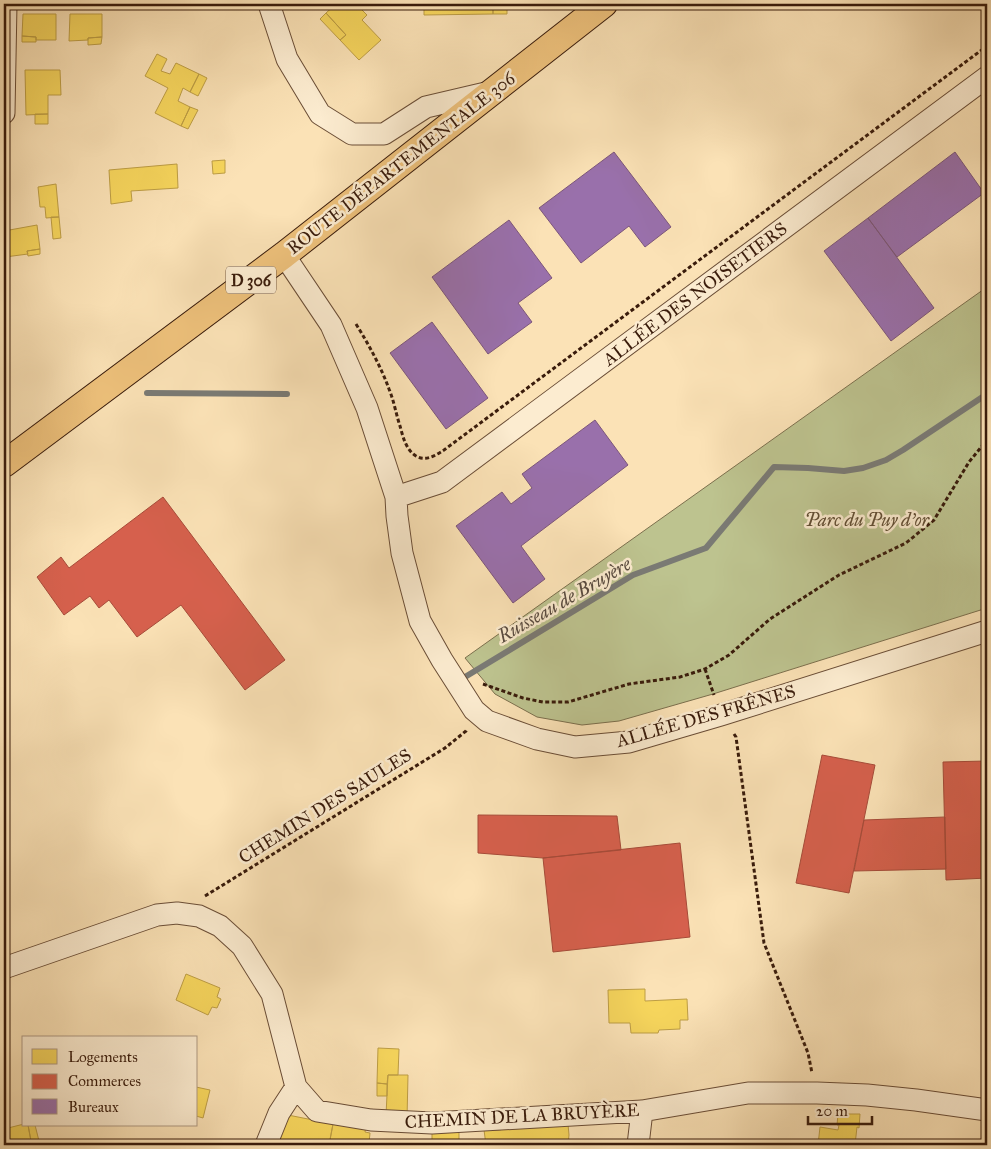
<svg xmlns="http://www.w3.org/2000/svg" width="991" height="1149" viewBox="0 0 991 1149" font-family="'IM FELL Great Primer',serif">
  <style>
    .green { fill: #bdc38f; stroke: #7b6f4d }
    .homes { fill: #f6d55c; stroke: #bd9d44 }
    .shops { fill: #d6604d; stroke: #a74b39 }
    .offices { fill: #9970ab; stroke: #7c567b }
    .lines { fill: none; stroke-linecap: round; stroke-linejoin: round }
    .stream { stroke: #7a7a74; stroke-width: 6 }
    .minor-casing { stroke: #6a4d36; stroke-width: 23 }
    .major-casing { stroke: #391b0b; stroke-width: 28 }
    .path { stroke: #391b0b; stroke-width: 3; stroke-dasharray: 4 2.5; stroke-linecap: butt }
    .minor { stroke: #fcecd0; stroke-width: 21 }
    .major { stroke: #eec17b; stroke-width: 26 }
    .labels { text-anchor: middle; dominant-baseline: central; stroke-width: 5; stroke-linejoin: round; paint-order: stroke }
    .shield { fill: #fcecd0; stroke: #745a46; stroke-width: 1 }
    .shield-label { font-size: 16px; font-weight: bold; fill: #391b0b }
    .street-label { font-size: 18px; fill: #391b0b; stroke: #fcecd0 }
    .park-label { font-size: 18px; font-style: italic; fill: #614d33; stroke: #fcecd0 }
    .water-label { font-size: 19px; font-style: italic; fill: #594b40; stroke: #fcecd0 }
  </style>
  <rect width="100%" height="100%" fill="#fbe2b6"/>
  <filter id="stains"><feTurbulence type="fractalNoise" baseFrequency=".004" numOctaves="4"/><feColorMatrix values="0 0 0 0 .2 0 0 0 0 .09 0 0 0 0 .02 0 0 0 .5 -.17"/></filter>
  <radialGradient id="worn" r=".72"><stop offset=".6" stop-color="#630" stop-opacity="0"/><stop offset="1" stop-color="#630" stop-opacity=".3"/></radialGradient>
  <path class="green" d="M987 287V608L713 694 619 721 582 725 537 717 495 694 465 658Z"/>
  <path class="homes" d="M336 4H356L367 15 362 20 381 40 359 60 340 40 346 35 326 13Z
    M424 4H493V14L424 15Z
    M493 4H507V14H493Z
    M326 13 346 35 340 40 320 19Z
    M23 14H56V40H36V37L22 36Z
    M70 14H102V37L88 38V40L69 41Z
    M22 36 36 37V42H22Z
    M102 37 101 44 88 45V38Z
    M157 54 167 59 161 71 170 74 176 63 199 74 190 92 183 88 178 101 190 107 181 126 155 113 168 88 145 76Z
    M25 70H60L61 95H48V114L26 115Z
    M199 74 207 78 198 96 190 92Z
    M190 107 198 110 188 129 181 126Z
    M35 114H48V124H35Z
    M225 160V173L213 174 212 161Z
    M177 164 178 188 131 191 132 201 111 204 109 170Z
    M56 184 59 217 46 218 45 207H40L38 187Z
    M51 217H59L61 238 53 239Z
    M37 225 40 249 27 251 28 254 5 257 4 244V231Z
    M40 249V254L28 256 27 251Z
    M186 974 220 988 217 997 221 999 217 1008 212 1007 208 1015 176 1000Z
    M645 989V1001L687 999 688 1020H680V1029L659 1030 658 1033H631L630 1023H609L608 990Z
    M378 1048 399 1049 398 1075H388L387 1084 377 1083Z
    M388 1075H408L407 1119 386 1115Z
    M377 1083 387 1084V1096H377Z
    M196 1087 210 1090 203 1118 196 1116Z
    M838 1114H860L859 1128 857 1127 855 1145H818L820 1127 838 1130 839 1125H837Z
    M288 1115 333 1124 329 1145H308L278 1140Z
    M24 1124 28 1125 31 1141 29 1145H4V1129Z
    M333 1124 366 1126 365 1132 370 1133 369 1143H374V1145H329Z
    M568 1124 569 1135 568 1145H486L484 1130H500L513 1126Z
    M28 1125H35L40 1145H29L31 1141Z
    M432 1130H459V1145H432Z"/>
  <path class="shops" d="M163 497 285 660 245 690 181 605 137 637 109 600 99 608 90 596 64 615 37 577 61 557 69 568Z
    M822 755 875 765 849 893 796 883Z
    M987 761V878L946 880 943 762Z
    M478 815 617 816 621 850 543 858 478 853Z
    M945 817 946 869 854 871 864 820Z
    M680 843 690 937 553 952 543 858Z"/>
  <path class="offices" d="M614 152 671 227 645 247 629 226 581 263 539 208Z
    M955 152 984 193 897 257 868 218Z
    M868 218 934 308 891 341 824 251Z
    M509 220 552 278 518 303 532 322 488 354 432 277Z
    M432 322 488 398 446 429 390 353Z
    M595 420 628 465 521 546 545 579 513 603 456 526 502 492 511 504 532 488 522 474Z"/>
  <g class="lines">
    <path class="stream" d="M4 392 7 391
      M147 393 287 394
      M460 680 633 575 706 548 774 467 808 468 844 471 863 468 886 460 903 450 987 394"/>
    <g class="minor-casing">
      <path id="minor" d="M269 4 287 59 320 114 352 134H384L426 107 490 92
        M4 113 6 4
        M284 255 331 325 367 408 396 497 397 516 402 553 420 621 442 660 474 710 487 721 537 739 575 747 629 742 721 715 987 631
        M396 497 442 482 987 77
        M4 968 157 915 177 913 199 916 220 926 242 946 272 994 296 1087 317 1111 371 1120 432 1123 642 1111 748 1093H817L867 1095 916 1100 987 1110
        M266 1145 279 1113 296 1087
        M638 1145 642 1111"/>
    </g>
    <g class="major-casing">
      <path id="major" d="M4 464 284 255 604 4"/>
    </g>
    <path class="path" d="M356 324C369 345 381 367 389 389 394 401 396 414 400 426 403 437 406 450 416 456 426 462 436 455 444 450L987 46
      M705 669 714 695
      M483 684 523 698 543 702H568L629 684 680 677 705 669 729 655 770 619 839 575 906 543 934 520 969 462 987 440
      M734 734 736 737 764 943 808 1053 812 1073
      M205 896 445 748 466 731 467 729"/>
    <use href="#minor" class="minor"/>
    <use href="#major" class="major"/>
  </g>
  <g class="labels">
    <rect class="shield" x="226" y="266.5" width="50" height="27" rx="4"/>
    <g class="shield-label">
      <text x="251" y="280">D 306</text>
    </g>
    <g class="street-label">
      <text transform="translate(401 163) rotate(-38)">ROUTE DÉPARTEMENTALE 306</text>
      <text transform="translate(695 294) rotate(-37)">ALLÉE DES NOISETIERS</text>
      <text transform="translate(706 716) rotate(-16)">ALLÉE DES FRÊNES</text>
      <text transform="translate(325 806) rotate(-32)">CHEMIN DES SAULES</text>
      <text transform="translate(522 1116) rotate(-3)">CHEMIN DE LA BRUYÈRE</text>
    </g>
    <g class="park-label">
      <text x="867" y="520">Parc du Puy d'or</text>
    </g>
    <g class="water-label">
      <text transform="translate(564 600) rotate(-30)">Ruisseau de Bruyère</text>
    </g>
  </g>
  <rect width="991" height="1149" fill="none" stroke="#fbe2b6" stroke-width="20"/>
  <rect x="5" y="5" width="981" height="1139" fill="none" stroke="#391b0b" stroke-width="2.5"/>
  <rect x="10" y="10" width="971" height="1129" fill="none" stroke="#391b0b"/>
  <rect x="22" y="1036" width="175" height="90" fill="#fcecd0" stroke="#ae9881"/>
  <rect x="32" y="1049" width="25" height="15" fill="#f6d55c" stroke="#ae9881"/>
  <text x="68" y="1062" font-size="15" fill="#391b0b">Logements</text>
  <rect x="32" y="1074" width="25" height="15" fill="#d6604d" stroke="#ae9881"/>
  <text x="68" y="1086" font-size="15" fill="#391b0b">Commerces</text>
  <rect x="32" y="1099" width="25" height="15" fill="#9970ab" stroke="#ae9881"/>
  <text x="68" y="1112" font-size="15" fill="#391b0b">Bureaux</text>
  <path d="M808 1116v8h64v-8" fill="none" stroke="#391b0b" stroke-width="2.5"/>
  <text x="816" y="1116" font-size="15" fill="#391b0b" stroke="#fcecd0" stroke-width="4" paint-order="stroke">20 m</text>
  <rect width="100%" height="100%" filter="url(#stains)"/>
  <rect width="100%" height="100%" fill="url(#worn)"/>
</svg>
